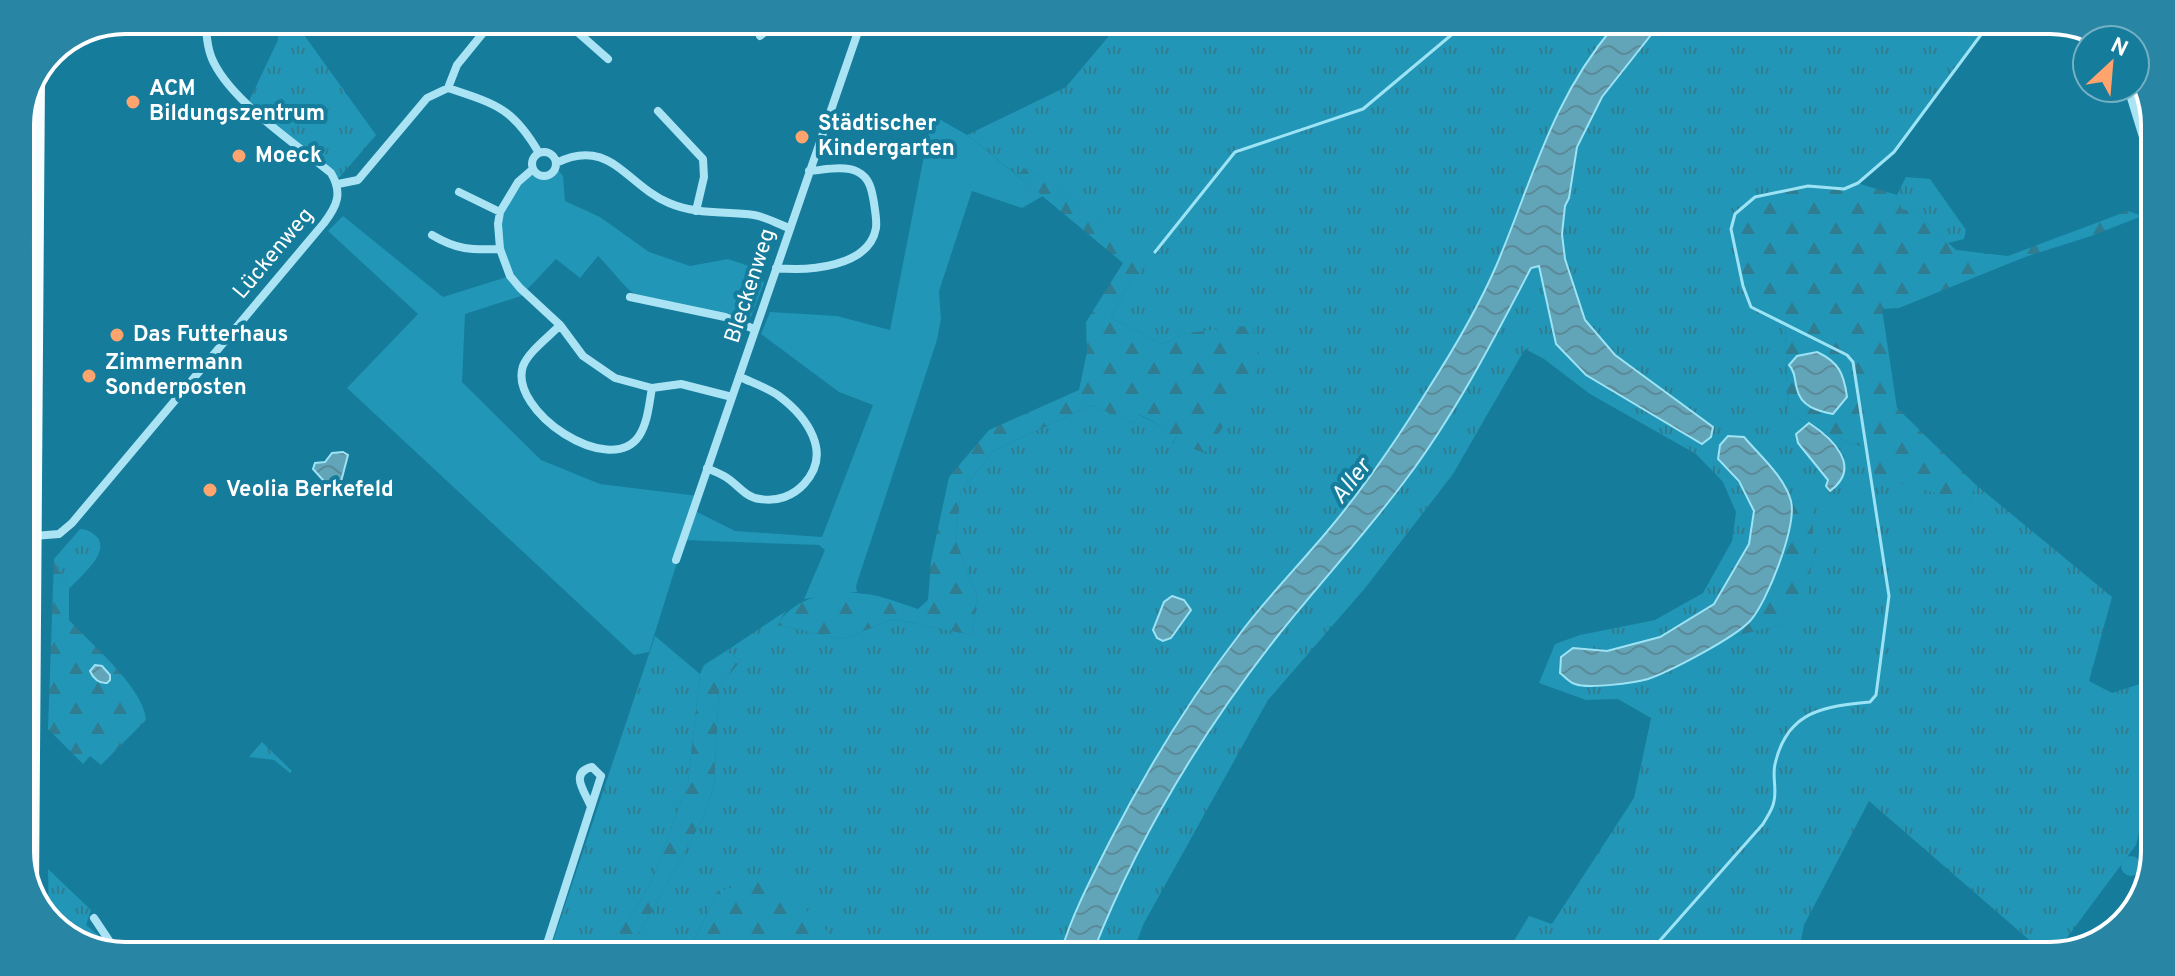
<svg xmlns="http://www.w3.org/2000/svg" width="2175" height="976" viewBox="0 0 2175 976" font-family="Overpass,sans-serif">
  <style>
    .grass { fill: url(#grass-tufts); fill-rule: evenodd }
    .forest { fill: url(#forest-firs) }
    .park { fill: #2196b6 }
    .water { fill: url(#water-waves); stroke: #9de3f6; stroke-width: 2 }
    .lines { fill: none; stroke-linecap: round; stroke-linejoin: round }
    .stream { stroke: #9de3f6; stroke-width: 3 }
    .street { stroke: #aae3f3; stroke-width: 8 }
    .primary { stroke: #f6fdff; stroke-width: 14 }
    .poi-dot { fill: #ffa46c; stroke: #157c9c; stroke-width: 3 }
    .labels { text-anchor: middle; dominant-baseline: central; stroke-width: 8; stroke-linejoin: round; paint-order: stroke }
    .poi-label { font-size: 22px; font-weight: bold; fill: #fff; stroke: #157c9c; text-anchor: start }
    .street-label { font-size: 22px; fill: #fff; stroke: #157c9c }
    .water-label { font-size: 24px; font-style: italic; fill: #f1fbfe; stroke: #157c9c }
    .rim { fill: none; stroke: #fff; stroke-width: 4 }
  </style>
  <defs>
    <pattern id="grass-tufts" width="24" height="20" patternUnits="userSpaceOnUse" patternTransform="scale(2)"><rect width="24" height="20" fill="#2196b6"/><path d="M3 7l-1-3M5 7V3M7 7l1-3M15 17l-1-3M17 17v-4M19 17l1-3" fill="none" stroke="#307c91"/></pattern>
    <pattern id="forest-firs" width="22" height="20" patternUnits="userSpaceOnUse" patternTransform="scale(2)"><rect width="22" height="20" fill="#2196b6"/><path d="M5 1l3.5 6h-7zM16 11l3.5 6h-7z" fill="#307c91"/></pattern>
    <pattern id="water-waves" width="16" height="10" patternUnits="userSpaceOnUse" patternTransform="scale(2)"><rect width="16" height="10" fill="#62a4b8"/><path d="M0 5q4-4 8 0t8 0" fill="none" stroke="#5b8a98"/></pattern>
  </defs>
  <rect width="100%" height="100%" fill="#157c9c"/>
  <path class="grass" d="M277 21H294L376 135 339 178 249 101 278 40Z
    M1119 24 1336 25 1346 32 1355 25 1614 26C1551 102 1534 176 1497 264 1479 306 1455 347 1430 386 1398 438 1364 488 1325 534 1297 567 1268 597 1242 631 1191 697 1148 767 1110 841 1092 877 1072 914 1061 952L847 951 718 891 689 950H626L645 924 704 816 714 785 719 687 741 660 726 651 786 611 777 625 843 639 893 619 972 635 977 596 955 539 961 491 993 451 1091 405 1134 423 1138 414 1163 427 1173 444 1178 433 1192 439 1204 452 1188 333 1162 344 1111 318 1132 278 1152 259 1027 168 1017 175 967 135 1066 87Z
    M1658 26 1985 28 1893 152 1857 182 1843 189 1807 186 1730 229 1742 287 1785 325 1788 413 1850 443 1869 448 1970 502 1975 484 2112 597 2089 681 2112 693 2149 681 2148 793 2136 845 2054 955 2048 956 1869 801 1804 925 1798 955 1506 954 1529 916 1552 924 1634 798 1651 718 1618 699 1586 700 1539 683 1555 644 1580 635 1655 620 1703 593 1732 541 1736 512 1723 482 1696 454 1590 394 1544 359 1525 349 1453 474 1366 587 1268 700 1144 923 1133 952H1093C1138 838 1204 729 1280 633 1321 582 1365 534 1404 482 1454 416 1494 342 1531 267L1539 266 1556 344 1586 375 1702 443 1713 426 1615 355 1585 320 1565 259 1562 234 1565 206 1569 198 1577 147 1602 97ZM1825 433 1844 456V471L1826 486 1828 480 1798 443ZM1718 459 1775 472 1791 503 1812 496 1786 624 1729 637 1683 661 1573 648 1607 651 1660 637 1714 605 1749 544 1754 511 1739 481Z
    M1906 177 1930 179 1966 230 1964 239 1948 243 1916 213 1901 209 1897 195Z
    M80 529C87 529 92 532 97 537 111 553 78 578 69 589L54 559Z
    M655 636 700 674 688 783 653 878 633 913 604 950H550Z
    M262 742 292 771 290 773 274 760 249 757Z
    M48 869 91 910 86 925 103 939 99 945 84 948 49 920Z"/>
  <path class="forest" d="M1027 168 1153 259 1132 278 1111 318 1162 344 1188 333 1252 325 1261 362 1241 403 1204 453 1191 448V439L1178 434 1172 444 1163 437V427L1139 414 1134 423 1091 405 993 451 961 491 955 539 977 596 972 635 893 619 843 639 777 625C794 598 824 592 856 593 876 593 899 603 918 609L928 600 931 561 949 477 989 430 1079 390 1087 352 1086 322 1123 263 1017 175Z
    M1857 183 1897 195 1902 209 1916 213 1956 250 2008 256 2128 211 2142 216 2091 236 2025 257 1899 308 1882 309 1897 408 1975 484 1970 502 1875 477 1869 448 1850 443 1788 413 1785 325C1746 304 1746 305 1736 261 1734 251 1731 240 1730 230 1729 197 1783 187 1809 186 1827 186 1840 190 1857 183Z
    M1813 495V559L1802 617 1786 624 1729 637 1750 621 1786 543 1791 503Z
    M54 559 69 589V620C90 643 145 689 146 720L101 765 90 756 83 764 48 729Z
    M726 651 741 660 719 687 714 785 704 816 645 924 626 950H604L633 913 653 878 688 783 700 674 704 665Z
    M774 878 847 951 689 950 718 891Z"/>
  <path class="park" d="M932 115 967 135 1043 196 1022 208 972 191 939 291 941 319 937 340 856 586 857 592 804 599 825 550 819 545 684 540 649 652 634 655 347 388 418 314 328 231 343 216 443 297 510 276C496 238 493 198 532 175 543 180 551 180 558 170L563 176 565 201 600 217 649 252 690 266 728 259 755 268 764 283 749 322C714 310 663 312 633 293 622 285 609 266 598 256L580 278 556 259 521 296 465 314 462 382 541 460 600 484 698 496 693 510 735 531 822 537 873 405 839 392 761 334 770 312 837 316 890 330Z
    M2121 866a10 10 0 1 1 20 0a10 10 0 1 1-20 0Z"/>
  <path class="water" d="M1614 26H1658L1602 97 1577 147 1569 198 1565 206 1562 234 1565 259 1585 320 1615 355 1713 427 1711 437 1702 444 1586 375 1556 344 1539 266 1531 268C1493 341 1454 416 1404 482 1365 534 1321 582 1280 633 1204 729 1138 838 1093 952H1061C1072 914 1092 877 1110 841 1148 767 1191 697 1242 631 1268 597 1297 567 1325 534 1364 488 1398 438 1430 386 1455 347 1479 306 1497 264 1534 176 1551 101 1614 26Z
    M1817 352C1839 362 1844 374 1847 397L1833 414C1818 411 1801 407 1797 389 1794 379 1796 373 1789 365L1797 356Z
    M1809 423C1832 438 1863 467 1830 491L1826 486 1828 480 1798 443 1796 434Z
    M1728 436 1744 437C1760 456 1784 476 1791 501 1797 526 1767 603 1750 621 1734 638 1671 671 1648 679 1634 683 1588 689 1575 684 1570 683 1564 676 1560 673L1561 657 1573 648 1607 651 1660 637 1714 604 1749 544 1754 511 1739 481 1718 459 1720 445Z
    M343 452 348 455 338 493 331 489 313 469 315 463 325 462 332 453Z
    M1172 596 1184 600 1191 610 1171 638 1163 641 1157 638 1153 630 1164 602Z
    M95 665 102 666 110 675V680L107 683C99 684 93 678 90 671Z"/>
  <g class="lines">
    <path class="stream" d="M1155 252 1235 152 1363 109 1462 26
      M1652 954 1656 945 1763 824C1767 817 1773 809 1774 801 1777 789 1772 776 1775 764 1787 711 1824 706 1870 702L1876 695 1889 596 1853 362 1847 355 1751 307 1743 286 1731 229 1735 214 1755 197 1808 186 1844 189 1858 183 1894 152 1986 28"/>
    <path class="street" d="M566 22 608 59
      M353 24 354 21
      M760 36 776 23
      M448 88C496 104 513 108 539 153
      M2128 88 2154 173
      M658 111 703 159 704 177 696 211
      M532 164a12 12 0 1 1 24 0a12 12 0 1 1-24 0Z
      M556 163C610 136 626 185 669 203 697 215 725 211 754 215 766 217 778 224 789 228
      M338 184 358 180 427 98 448 88 457 65 492 22
      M459 192 500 212 518 182 533 169
      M432 235C457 250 471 250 500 249L510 276 520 288 560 325 583 356 615 378 652 388 681 384 732 397
      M500 249 498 224 500 212
      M776 268C807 271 869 268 876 228 877 220 875 211 874 203 872 191 870 178 858 172 844 165 824 170 809 171
      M630 297 725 317 754 329
      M560 325C549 337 529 351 523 366 508 411 610 479 639 436 648 422 649 404 652 388
      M707 468C713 471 719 473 724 476 737 483 744 497 760 499 777 502 793 496 804 484 833 453 807 417 779 396 768 388 753 383 740 377
      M34 536 59 534 72 523 324 223C337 206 343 193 331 173 296 144 234 103 214 63 207 50 206 35 206 20
      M676 560 861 23
      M20 797 33 798
      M591 807C586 793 568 773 592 767L601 776
      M94 918 114 948
      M545 950 601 776"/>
    <path class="primary" d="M20 784 30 760
      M32 890 38 78"/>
  </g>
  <g class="poi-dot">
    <circle cx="133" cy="102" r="8"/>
    <circle cx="802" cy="137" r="8"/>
    <circle cx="239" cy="156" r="8"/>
    <circle cx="117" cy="335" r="8"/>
    <circle cx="89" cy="376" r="8"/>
    <circle cx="210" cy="490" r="8"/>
  </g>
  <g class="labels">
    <g class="poi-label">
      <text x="149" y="89">ACM<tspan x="149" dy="25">Bildungszentrum</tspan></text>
      <text x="818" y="124">Städtischer<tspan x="818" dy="25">Kindergarten</tspan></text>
      <text x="255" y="156">Moeck</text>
      <text x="133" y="335">Das Futterhaus</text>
      <text x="105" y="363">Zimmermann<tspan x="105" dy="25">Sonderposten</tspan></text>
      <text x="226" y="490">Veolia Berkefeld</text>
    </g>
    <g class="street-label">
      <text transform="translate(274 254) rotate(-50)">Lückenweg</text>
      <text transform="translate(751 286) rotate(-72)">Bleckenweg</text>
    </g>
    <g class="water-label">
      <text transform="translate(1352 482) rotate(-52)">Aller</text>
    </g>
  </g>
  <path d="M0 0H2175V976H0ZM125 34H2050A91 91 0 0 1 2141 125V851A91 91 0 0 1 2050 942H125A91 91 0 0 1 34 851V125A91 91 0 0 1 125 34Z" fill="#2886a4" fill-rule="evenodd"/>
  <path class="rim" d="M125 34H2050A91 91 0 0 1 2141 125V851A91 91 0 0 1 2050 942H125A91 91 0 0 1 34 851V125A91 91 0 0 1 125 34Z"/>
  <g transform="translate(2111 64) rotate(26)"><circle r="38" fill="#157c9c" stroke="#73b0c4" stroke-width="2"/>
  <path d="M0-6L14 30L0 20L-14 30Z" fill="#ffa46c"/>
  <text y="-12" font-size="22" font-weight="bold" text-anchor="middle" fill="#ffffff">N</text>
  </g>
</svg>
